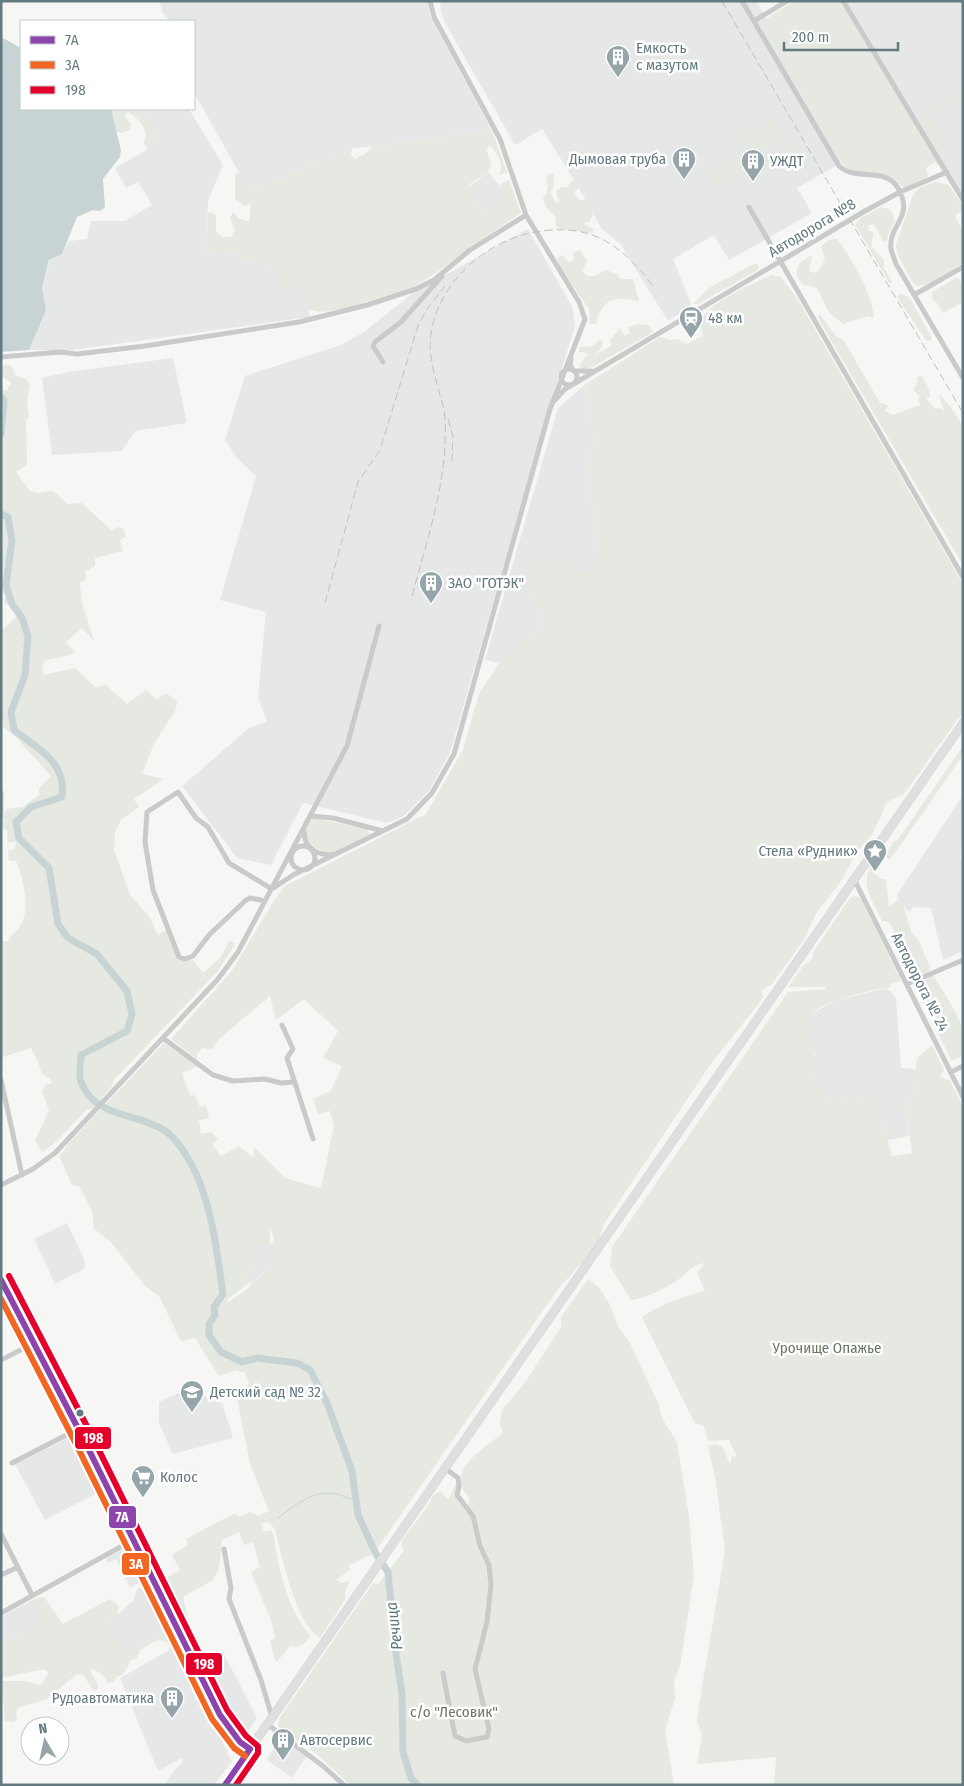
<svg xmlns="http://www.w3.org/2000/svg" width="964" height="1786" viewBox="0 0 964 1786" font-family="'Fira Sans Condensed',sans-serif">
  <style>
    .built { fill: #e6e8e7 }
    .green { fill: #e6e8e2; fill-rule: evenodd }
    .water { fill: #c8d4d4 }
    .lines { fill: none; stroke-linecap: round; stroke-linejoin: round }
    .stream { stroke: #c8d4d4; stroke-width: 1 }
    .river { stroke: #c8d4d4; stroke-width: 7 }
    .major-casing { stroke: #d1d2d2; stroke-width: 8 }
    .highway-casing { stroke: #d2d3d3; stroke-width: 9 }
    .minor { stroke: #c9cbcb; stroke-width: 5 }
    .major { stroke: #dedfdf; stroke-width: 6 }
    .highway { stroke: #dedfdf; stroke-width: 8 }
    .rail { stroke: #bfc0c1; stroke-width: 1; stroke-dasharray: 8 4; stroke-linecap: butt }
    .bus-1-casing { stroke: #fff; stroke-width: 10 }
    .bus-2-casing { stroke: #fff; stroke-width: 10 }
    .bus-3-casing { stroke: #fff; stroke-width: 10 }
    .bus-1 { stroke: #8e44ad; stroke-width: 6 }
    .bus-2 { stroke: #f26522; stroke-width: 6 }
    .bus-3 { stroke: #e4002b; stroke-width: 6 }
    .bus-dot { fill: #627a80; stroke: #fff; stroke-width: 2 }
    .labels { text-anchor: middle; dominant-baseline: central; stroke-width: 5; stroke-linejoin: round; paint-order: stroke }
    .poi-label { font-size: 15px; fill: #627a80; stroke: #fff; text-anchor: start }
    .street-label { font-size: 15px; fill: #627a80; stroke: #fff }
    .park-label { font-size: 15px; fill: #6a7861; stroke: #fff }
    .water-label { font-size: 16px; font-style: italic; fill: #5d7a7b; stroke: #fff }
    .line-badge { stroke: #fff; stroke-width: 2 }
    .badge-label { font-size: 14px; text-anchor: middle; font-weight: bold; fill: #fff }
  </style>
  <rect width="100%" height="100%" fill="#f6f6f5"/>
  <path class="built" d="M160 1H428L430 15 492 131 348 149 272 183 249 190 194 93V21H170L162 12Z
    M440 1H756L848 159 797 188 812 213 729 260 714 235 673 259 692 306 668 321 621 245 601 228 576 183 542 129 515 145 445 23 441 11Z
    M842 1H963V201Z
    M143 109H189L223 165 208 201 206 255 227 251 275 269 305 288 310 317 72 350H29L46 310 42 288 50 260 62 254 69 241 87 239 91 221H125L152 205 138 182 126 188 115 168 155 145 152 139 158 134Z
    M488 171 506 195 482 212 469 194 468 188Z
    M528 229 573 308 575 327 549 407 450 753 429 791 404 816 387 823 303 803 271 865 237 858 182 786 249 728 267 722 258 697 266 612 220 600 256 476 236 457 225 440 245 376 341 345 364 332 413 293Z
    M173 358 187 423 135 431 122 451 52 455 42 378 68 372Z
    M586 384 594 444 587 466 598 553 588 574 553 560 521 578 540 611 543 625 499 663 485 660 558 408Z
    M963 795V847L960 848 962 852 960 858 963 860V951L943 960 931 908 913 907 909 912 898 900 897 895Z
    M887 988 896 998 901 1068 916 1069 913 1099 905 1102 909 1136 888 1140 878 1103 867 1096 824 1099 813 1084 815 1054 811 1049 815 1039 808 1040 804 1033V1025L808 1016 836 1000Z
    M67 1223 85 1261 84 1269 55 1284 34 1239Z
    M267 1242 281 1247 283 1262 268 1268 251 1284 244 1275 257 1263 256 1245Z
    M188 1389 222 1403 233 1438 173 1454 159 1423V1402Z
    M70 1437 97 1493 45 1520 15 1464Z
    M131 1545 148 1578 130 1588 116 1559 108 1563 106 1558Z
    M144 1585 166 1628 150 1640 127 1649 119 1644 112 1635 106 1619 117 1615 133 1601 137 1589Z
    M31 1601 43 1623 21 1638 1 1640V1617Z
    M178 1645 224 1734 220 1737 232 1761 214 1785H164L178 1766 183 1762 182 1758 158 1771 120 1678Z
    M223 1652 257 1718 245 1736 228 1723 200 1670 218 1660 216 1655Z
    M278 1734 307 1756 292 1778 267 1760 276 1745Z"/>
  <path class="green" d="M794 1H840L938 162V165L935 162 926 168 928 177 905 188 885 175 852 172 843 165 762 25 766 19Z
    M963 87V110L955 98 929 114 942 135 945 148 949 150 941 157 936 143 926 131 922 117 931 106Z
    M111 109H143L158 134 152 139 155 145 148 149 144 143C149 128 140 121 129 112L124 115 131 124 130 130 121 133 116 131Z
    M771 119 777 121 794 149 792 154 782 140 767 150 772 154 774 170 770 167 768 157 760 152 750 161 746 172 721 187 708 182V173L714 172 726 162 731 163V160L748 151 744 132 753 126 756 129 751 135 759 133 765 122Z
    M492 131 507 172 499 175C504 164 498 152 489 145L487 150 491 166 488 171 470 184 469 194 482 212 505 195 499 185 509 180 521 213 469 248 442 269 413 287 343 309 321 312 308 309 305 289 279 293 275 269 227 251 206 255 208 213 212 212 216 215V231L222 237H231L235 230 230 218 233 212 238 218 249 222 251 204 244 206 235 200V176L239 172 249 190 272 183 348 149 352 148 351 154 354 159 365 154 373 146Z
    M549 173 554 175 553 189 550 192 556 203 559 202 556 191 561 187 566 188 574 179 579 187 574 193 579 200H586L593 214 590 222H585V225L594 229 592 233 560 229 555 224 556 218 546 207 543 198C549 191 548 187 546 179Z
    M935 182 949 185 962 205 961 211 955 216 963 231V263L927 285 918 286 913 283 898 256 896 245 913 195 919 188Z
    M881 207 889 209C902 222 887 228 887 241L884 242 874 225H869L868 230 874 232C870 249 870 246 884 259V268L892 281 890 284 855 225 861 218Z
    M837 239C848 251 877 303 873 318L867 316 843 324 828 311 817 288C804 283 804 290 796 274L799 264 810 256H812L809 271 816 273 825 260 821 246 829 240Z
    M580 250 587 261 582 271 587 276H595L606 270 617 274 621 279H633L639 301C615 297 603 296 596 324H590L589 309 559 266 558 257 563 255 568 262 574 261 573 253Z
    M754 264H758L759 269 698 304H693L709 288Z
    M771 275 781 277 798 300 963 584V712L904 794 887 802 873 833 856 853 842 880 817 912 803 941 772 984 762 990 763 998 710 1065 604 1224 599 1240 590 1254 558 1289 377 1549 369 1542 372 1554 348 1566 351 1569 336 1580 342 1583 350 1580 345 1592V1600L320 1638C300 1626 288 1580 282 1558 278 1545 278 1531 269 1522L262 1523 263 1532 271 1530 274 1536C278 1569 288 1611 310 1635 305 1645 301 1648 290 1646L276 1663 270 1641 275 1638 272 1623 251 1572 260 1567 253 1542 244 1545 239 1532 222 1540 219 1569 213 1580 183 1597 188 1618 177 1625 157 1583 180 1570 172 1555 188 1545 186 1539 235 1513 239 1517 250 1512 259 1516 269 1511 250 1464 236 1393 249 1384 245 1373 236 1370 219 1376 195 1338 181 1341 159 1296 145 1286 110 1241 94 1229 92 1211 80 1187 72 1185 59 1156 64 1151 67 1145 164 1043 198 1066 182 1073 190 1096 195 1095 200 1107 206 1106 209 1118 199 1120 201 1134 211 1132 218 1139 212 1144 221 1156 239 1146 254 1158V1147L285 1178 321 1188 334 1126 330 1111 318 1114 313 1099 331 1091 342 1066 323 1058 338 1031 304 999 276 1020 270 996 219 1039 212 1049 202 1048 197 1053V1059L171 1039 232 971 275 899 285 886 426 814 463 750 479 694 499 663 543 625 540 611 521 578 530 559 553 560 588 573 598 552 587 466 594 444 586 384 660 337 670 340 678 339 686 344 703 336C701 331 701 323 703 317 710 302 755 283 771 275ZM270 1229 274 1237 272 1251 276 1255 282 1257 283 1262 268 1268 245 1291 226 1303 228 1299 250 1282 244 1274 257 1263 260 1253 256 1245 270 1243Z
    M956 278H959L963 288V302L943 313 938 304 932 299V292Z
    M900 294 909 297 932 338 931 341 926 340 897 297Z
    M820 314 835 335 844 341 880 403 888 405 885 411 893 415 920 405 918 400 920 396 913 390 918 381 917 377 922 376 929 389 930 397 926 398 935 409 940 408 944 411 939 394 951 407 963 426V565L829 337 818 317Z
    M637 324 649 325 653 332 594 366 583 370 579 366 588 353 579 352V347L594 346 598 340 603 341 601 348 594 355 611 346 610 340 620 328 625 336 630 333 628 327Z
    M7 364 12 367 16 376 26 379 30 385 27 402 29 418 26 419 27 465 16 472 30 491 38 493 53 491 68 504 82 503 112 531 118 527 123 528 126 536 120 541 123 551 95 558V566L85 572 86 579 80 583 82 603 94 641 82 628 66 642 75 652 67 656 45 660 42 668 44 675 75 668 96 688 105 684 127 704 146 690 157 700 166 693 177 701 176 709 154 744 142 774 164 779 134 799 139 807 121 820 115 833 114 849 130 895 149 916 158 935 168 929 179 957 194 961 203 973 221 957 230 940 235 944 218 971 114 1080 112 1086 92 1109H87L56 1142 42 1152 35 1141 49 1110 42 1092 46 1084H51L52 1080 42 1074C40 1064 35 1057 31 1048L3 1057 1 1052V941H8C12 934 19 929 22 923 30 906 23 878 16 861H9L8 851 15 849 16 841 8 843 7 830 1 827 6 809 23 807 39 795V788L51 776 14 735 1 725V631L14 619 19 609 4 603 5 595 1 589V389L8 391V387L12 383 1 376V367Z
    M963 746V755L897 850 889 860 887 858 886 854 894 841H897Z
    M314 818 367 829 370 834C361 839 340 853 332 853 313 853 293 830 314 818Z
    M876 858 881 865 878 870 874 868 872 872 881 879H886L889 907 898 900 903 905 912 934 918 939 930 967 929 971 916 977 909 975 894 945V931L889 922 882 921C871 897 857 883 876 858Z
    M855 896 861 898 901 981 890 984 891 987C868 991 787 1004 808 1040L816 1038 811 1049 822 1069 813 1075V1083L825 1085 824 1099 867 1096 878 1102 892 1156 912 1153 905 1102 913 1099 917 1058 932 1045 944 1070 940 1077 950 1081 963 1107V1785H774L776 1757 697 1764 702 1735 697 1722 699 1705 725 1551 715 1477 708 1446 716 1444 723 1447 730 1464 732 1456 737 1457 729 1440 708 1441 704 1426 695 1423 642 1317C662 1303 682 1297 705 1291L697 1273 705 1263C688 1266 691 1270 679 1279 667 1288 646 1298 631 1300L610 1266 612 1247 788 992 825 989V987H788L804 965 812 959 814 951 850 898Z
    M933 975 955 1011 963 1029V1056L952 1061 917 991 920 983Z
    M588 1279 600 1289 610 1305 619 1328 630 1343 659 1405 662 1418 677 1442 689 1517 694 1576 680 1666 674 1680 675 1699 665 1730 674 1785H350L317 1754 282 1731 278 1726 279 1719 373 1583 378 1584 404 1551 401 1546 402 1540 428 1506 433 1495 441 1491 448 1500 457 1482 461 1499 468 1508 469 1497C442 1472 487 1446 503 1433L500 1424 502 1410 524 1384 561 1327V1317Z
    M40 1597 45 1598 63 1624 110 1599 119 1606 117 1615 106 1619C111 1632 115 1641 127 1649L150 1640 166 1628 175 1646 176 1652 168 1650 170 1646 167 1642 158 1640 140 1650 137 1658 130 1661 123 1675 117 1676 113 1682 108 1683 102 1674 93 1669 90 1670 97 1682 98 1688 94 1691 83 1675 77 1674 45 1700 20 1707 16 1711 17 1720 12 1722 5 1721 1 1681H25L41 1685 49 1672 44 1669 1 1678V1640L21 1638 42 1623 31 1601Z"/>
  <path class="water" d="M1 37 21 48V109H111L121 150 120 157 103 179 105 207 100 211 93 210 77 217 62 254 49 260 42 288 46 310 29 350 1 352Z"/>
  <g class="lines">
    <path class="stream" d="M278 1518C296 1505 311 1490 336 1494 344 1495 347 1500 355 1499"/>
    <path class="river" d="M1 397 4 400 1 434
      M1 514 8 517 12 541 6 585 12 604 22 618 28 636 25 675 11 712 14 730C38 749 67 762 62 797L31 807 16 822 19 838 49 868 58 924 68 938 97 954 127 991 132 1014 127 1031 81 1055C81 1063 78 1074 81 1082 95 1119 138 1112 167 1132 173 1137 182 1148 186 1155 210 1193 216 1244 222 1287L223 1294 214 1307 215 1315 209 1324V1335L221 1352 242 1362 257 1358 297 1363 310 1370 327 1403 352 1471 358 1515 376 1554 388 1572 395 1647 402 1694 403 1752 411 1778 418 1785"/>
    <g class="major-casing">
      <path id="major" d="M1 1280 83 1438 220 1715 240 1742 250 1749"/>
    </g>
    <g class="highway-casing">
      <path id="highway" d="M225 1785 963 723"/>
    </g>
    <path class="minor" d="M742 1 839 166C856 182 885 166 898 188 915 218 888 224 891 249 892 254 895 260 896 264L963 378
      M843 1 963 200
      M754 21 787 1
      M749 207 963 577
      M914 295 963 267
      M1 357 60 352 77 354 145 346 299 322 367 305 416 289 434 280 470 250 526 215
      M571 359 570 365 574 371H592
      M383 362 373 346 375 342 401 322 442 276
      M561 377a8 8 0 1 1 16 0a8 8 0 1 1-16 0Z
      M555 400 565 389 865 211 900 192 947 172
      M1 793V816
      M311 816 333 818 383 831
      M304 832C304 849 320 857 336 854
      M291 858a12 12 0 1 1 24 0a12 12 0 1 1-24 0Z
      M854 879 963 1097
      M272 889 293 875 407 819 432 793 454 754 550 409 585 319 579 302 526 215 500 139 434 17 430 1
      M261 900 250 898 246 900 209 935 193 956 185 959 179 957 153 890 145 842 147 812 178 792 196 818 208 827 229 863 272 889
      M907 984 963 960
      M282 1025 293 1049 287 1058 313 1139
      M163 1038 213 1075 233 1081 265 1079 281 1083 294 1082
      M951 1072 963 1066
      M1 1080 22 1175
      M1 1185 33 1169 55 1153 218 979 238 952 347 746 379 626
      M1 1360 34 1343
      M12 1463 78 1429
      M1 1534 32 1595
      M224 1549 231 1588 229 1599 261 1680 272 1717
      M1 1575 18 1567
      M1 1613 133 1540
      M443 1673 455 1736 466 1741 487 1737 489 1729 475 1669 487 1622 491 1585 489 1565 480 1546 473 1516 457 1495 459 1486 458 1478 445 1468
      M267 1724 323 1766 344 1785"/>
    <use href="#major" class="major"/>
    <use href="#highway" class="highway"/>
    <path class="rail" d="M722 1 963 413
      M448 419 453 437 452 461
      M412 596C424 551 439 506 444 459 445 443 447 421 443 406 438 386 431 367 430 347 430 288 486 237 542 231 595 224 623 247 654 287
      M325 603 358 482 380 450 418 326 427 309 445 286"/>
    <g class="bus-1-casing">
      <path id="bus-1" d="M1 1280 83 1438 220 1715 240 1742 250 1749
        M225 1785 250 1749"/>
    </g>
    <g class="bus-2-casing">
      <path id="bus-2" d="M1 1299 75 1442 212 1719 234 1748 245 1756"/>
    </g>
    <g class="bus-3-casing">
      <path id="bus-3" d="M9 1276 91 1434 227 1710 246 1736 258 1746V1753L236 1785"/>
    </g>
    <use href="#bus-1" class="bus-1"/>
    <use href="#bus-2" class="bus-2"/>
    <use href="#bus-3" class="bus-3"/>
  </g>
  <defs>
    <g id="building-pin" transform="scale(1.25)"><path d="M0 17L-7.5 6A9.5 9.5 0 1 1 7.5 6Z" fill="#96a5a9" stroke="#fff"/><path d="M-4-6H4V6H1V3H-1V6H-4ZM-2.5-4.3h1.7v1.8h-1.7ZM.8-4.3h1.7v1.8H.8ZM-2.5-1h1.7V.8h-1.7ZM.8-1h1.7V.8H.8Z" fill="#fff"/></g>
    <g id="station-pin" transform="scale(1.25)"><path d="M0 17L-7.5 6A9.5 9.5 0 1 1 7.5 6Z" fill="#96a5a9" stroke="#fff"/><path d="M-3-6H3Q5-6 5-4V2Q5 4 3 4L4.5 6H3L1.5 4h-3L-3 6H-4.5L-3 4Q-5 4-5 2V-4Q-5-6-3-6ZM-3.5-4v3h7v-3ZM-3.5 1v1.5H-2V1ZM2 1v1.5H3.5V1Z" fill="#fff"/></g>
    <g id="sight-pin" transform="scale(1.25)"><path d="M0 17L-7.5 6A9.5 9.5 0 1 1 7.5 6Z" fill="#96a5a9" stroke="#fff"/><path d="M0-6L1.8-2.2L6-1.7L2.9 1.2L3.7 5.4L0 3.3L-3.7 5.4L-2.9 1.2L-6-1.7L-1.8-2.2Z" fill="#fff"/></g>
    <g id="school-pin" transform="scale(1.25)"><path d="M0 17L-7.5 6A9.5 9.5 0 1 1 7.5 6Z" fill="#96a5a9" stroke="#fff"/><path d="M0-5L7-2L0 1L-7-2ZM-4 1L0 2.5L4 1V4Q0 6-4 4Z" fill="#fff"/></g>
    <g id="supermarket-pin" transform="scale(1.25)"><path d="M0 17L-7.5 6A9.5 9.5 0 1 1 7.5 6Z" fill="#96a5a9" stroke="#fff"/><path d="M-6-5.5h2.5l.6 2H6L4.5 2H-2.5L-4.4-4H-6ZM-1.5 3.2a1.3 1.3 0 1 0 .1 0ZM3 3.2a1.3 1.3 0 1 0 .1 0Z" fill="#fff"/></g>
  </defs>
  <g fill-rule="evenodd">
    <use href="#building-pin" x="618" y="57"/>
    <use href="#building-pin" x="684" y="159"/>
    <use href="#building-pin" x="753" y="161"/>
    <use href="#station-pin" x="691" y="318"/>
    <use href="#building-pin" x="431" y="583"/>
    <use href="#sight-pin" x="875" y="851"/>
    <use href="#school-pin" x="192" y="1392"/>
    <use href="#supermarket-pin" x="143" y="1477"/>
    <use href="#building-pin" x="172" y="1698"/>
    <use href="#building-pin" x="283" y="1740"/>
  </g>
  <circle class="bus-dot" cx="80" cy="1413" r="4.5"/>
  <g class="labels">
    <g class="poi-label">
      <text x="636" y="48">Емкость<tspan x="636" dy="17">с мазутом</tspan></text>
      <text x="666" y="159" text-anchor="end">Дымовая труба</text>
      <text x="770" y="161">УЖДТ</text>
      <text x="708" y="318">48 км</text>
      <text x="448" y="583">ЗАО "ГОТЭК"</text>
      <text x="858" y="851" text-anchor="end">Стела «Рудник»</text>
      <text x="210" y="1392">Детский сад № 32</text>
      <text x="160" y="1477">Колос</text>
      <text x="154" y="1698" text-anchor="end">Рудоавтоматика</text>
      <text x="300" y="1740">Автосервис</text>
    </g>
    <g class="street-label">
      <text transform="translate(812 228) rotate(-31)">Автодорога №8</text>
      <text transform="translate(920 982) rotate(63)">Автодорога № 24</text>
    </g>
    <g class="park-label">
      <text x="827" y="1348">Урочище Опажье</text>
      <text x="454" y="1712">с/о "Лесовик"</text>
    </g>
    <g class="water-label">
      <text transform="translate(394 1626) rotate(-97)">Речица</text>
    </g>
  </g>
  <g class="line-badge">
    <rect x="74" y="1426" width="38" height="24" rx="5" fill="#e4002b"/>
    <rect x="108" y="1505" width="29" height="24" rx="5" fill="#8e44ad"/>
    <rect x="121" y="1552" width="29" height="24" rx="5" fill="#f26522"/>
    <rect x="185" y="1652" width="38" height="24" rx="5" fill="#e4002b"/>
  </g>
  <g class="badge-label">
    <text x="93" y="1443">198</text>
    <text x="122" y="1522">7А</text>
    <text x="136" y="1569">3А</text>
    <text x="204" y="1669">198</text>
  </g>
  <rect width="964" height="1786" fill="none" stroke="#627a80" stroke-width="5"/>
  <rect x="20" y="20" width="175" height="90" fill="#ffffff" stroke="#c0cacc"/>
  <rect x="30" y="36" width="25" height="8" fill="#8e44ad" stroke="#c0cacc"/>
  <text x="65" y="45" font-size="15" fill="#627a80">7А</text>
  <rect x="30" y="61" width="25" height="8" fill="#f26522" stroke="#c0cacc"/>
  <text x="65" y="70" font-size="15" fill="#627a80">3А</text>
  <rect x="30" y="86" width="25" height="8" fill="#e4002b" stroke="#c0cacc"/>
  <text x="65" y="95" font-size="15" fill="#627a80">198</text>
  <g transform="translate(45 1741) rotate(351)"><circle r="24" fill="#ffffff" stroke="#c0cacc"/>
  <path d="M0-4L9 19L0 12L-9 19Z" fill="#96a5a9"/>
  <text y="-8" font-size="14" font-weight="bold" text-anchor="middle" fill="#627a80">N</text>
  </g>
  <path d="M784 42v8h114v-8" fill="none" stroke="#627a80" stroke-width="2.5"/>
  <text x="792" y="42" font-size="15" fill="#627a80" stroke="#ffffff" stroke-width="4" paint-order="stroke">200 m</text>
</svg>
